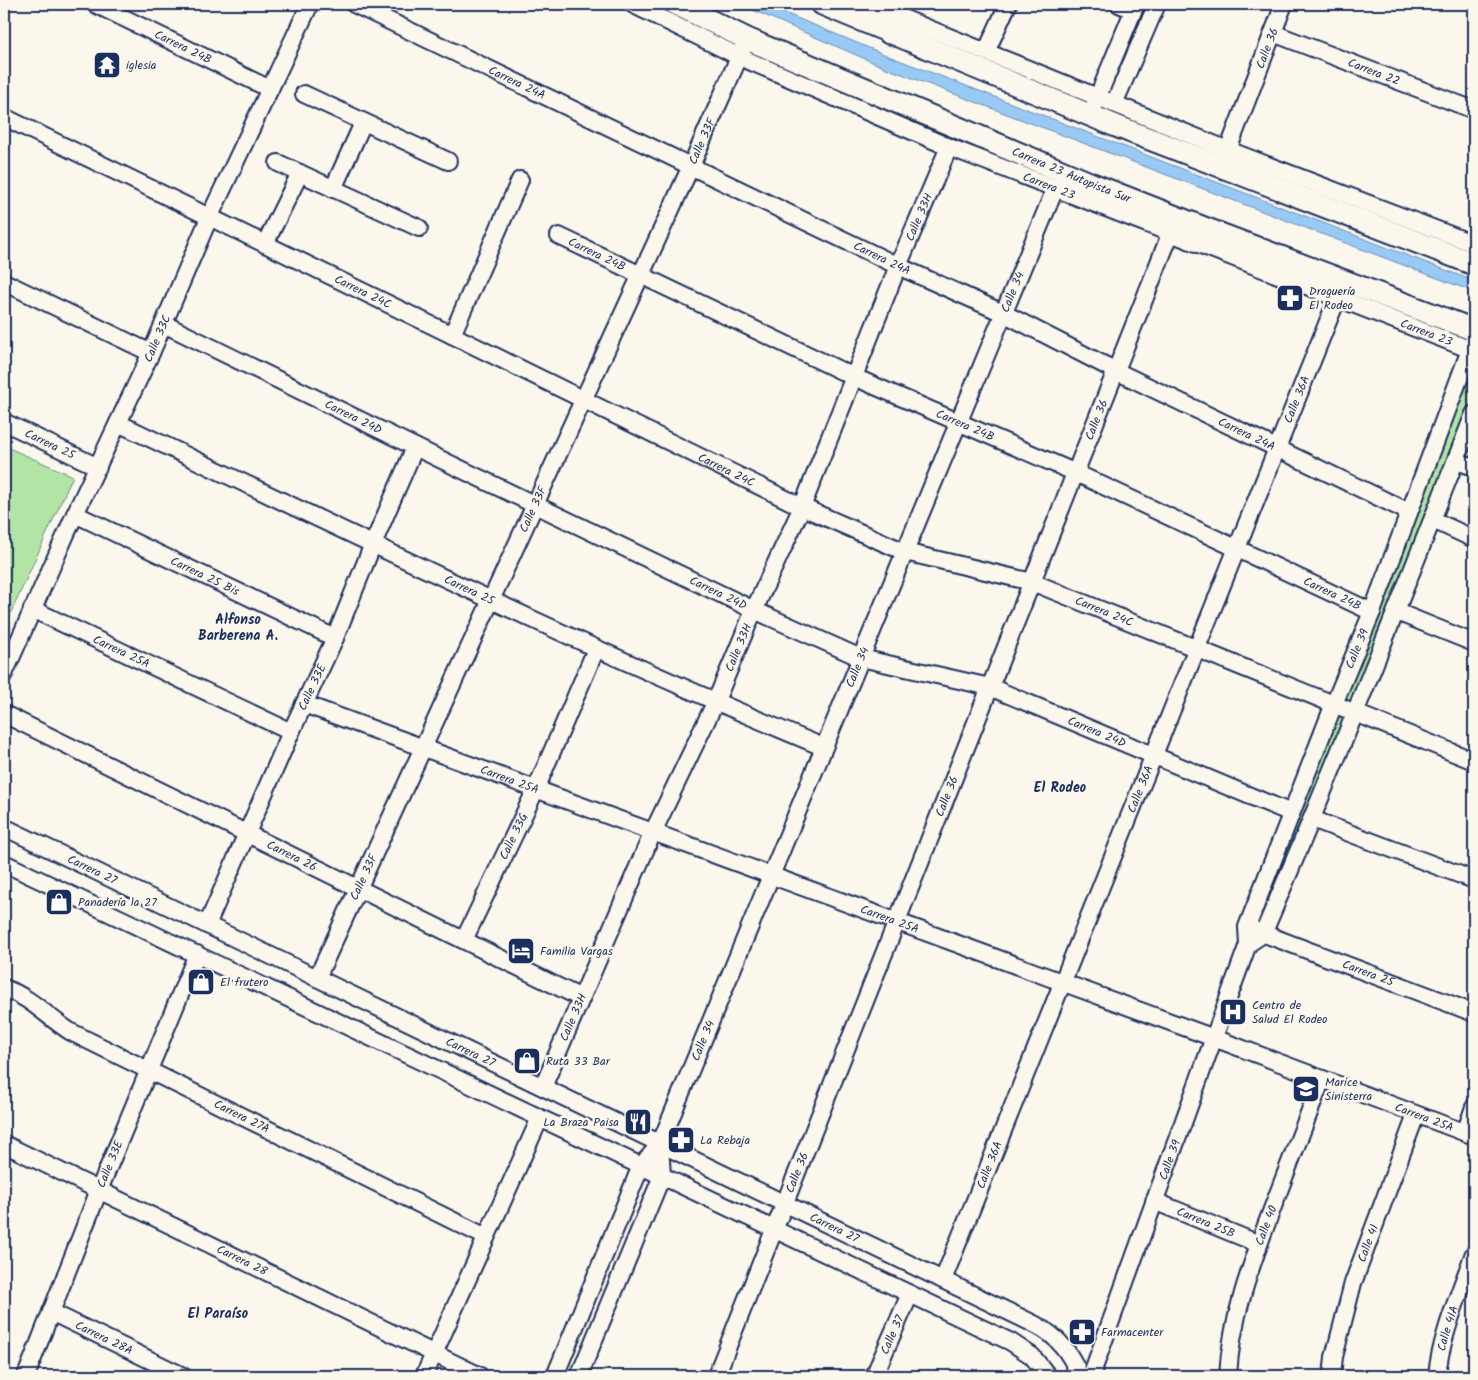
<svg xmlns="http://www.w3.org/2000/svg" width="1478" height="1380" viewBox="0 0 1478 1380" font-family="Kalam,sans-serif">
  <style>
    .green { fill: #b2e5a5; stroke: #668a82 }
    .water { fill: #99caf5; stroke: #678cb9 }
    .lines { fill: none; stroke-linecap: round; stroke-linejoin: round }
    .minor-casing { stroke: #1b2f5e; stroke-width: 20 }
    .major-casing { stroke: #1b2f5e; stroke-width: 25 }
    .minor { stroke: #fbf7ec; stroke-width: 16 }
    .major { stroke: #fbf7ec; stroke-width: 21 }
    .labels { text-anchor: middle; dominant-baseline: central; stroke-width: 5; stroke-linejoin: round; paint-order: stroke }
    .street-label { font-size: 12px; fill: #1b2f5e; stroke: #fbf7ec }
    .poi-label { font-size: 12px; fill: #1b2f5e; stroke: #fbf7ec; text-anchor: start }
    .neighbourhood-label { font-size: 14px; font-weight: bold; fill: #1b2f5e; stroke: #fbf7ec }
  </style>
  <rect width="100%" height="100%" fill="#fbf7ec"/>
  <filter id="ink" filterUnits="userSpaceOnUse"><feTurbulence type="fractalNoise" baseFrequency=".02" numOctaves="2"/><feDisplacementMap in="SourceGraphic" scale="10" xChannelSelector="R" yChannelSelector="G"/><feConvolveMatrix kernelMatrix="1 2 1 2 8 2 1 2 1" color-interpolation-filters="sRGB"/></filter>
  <g filter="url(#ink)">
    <path class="green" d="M1474 351V414L1263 934 1247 927Z
      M4 446 73 476 4 628Z"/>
    <path class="water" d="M739 4H763L891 57 1474 281V292L886 68Z"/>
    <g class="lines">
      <g class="minor-casing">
        <g id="minor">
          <path id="s1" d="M95 4 270 89"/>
          <path id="s2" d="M354 4 898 266 1003 313 1116 371 1409 512"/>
          <path id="s3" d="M632 4 740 57 949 147 1474 351"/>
          <path d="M868 4 1228 150 1474 244"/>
          <path d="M1119 4 1133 10"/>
          <path id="s4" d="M1273 33 1474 110"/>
          <path d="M986 52 1008 4"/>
          <path d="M304 94 448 161"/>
          <path d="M1114 104 1157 4"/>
          <path d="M1094 106 1136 4"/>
          <path id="s5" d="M4 117 452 335 802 507 905 552 1032 582 1474 761"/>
          <path id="s6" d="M1228 150 1284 4"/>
          <path d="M278 163 419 228"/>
          <path d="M333 189 363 123"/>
          <path id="s7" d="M559 236 854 377 1076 473 1372 612"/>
          <path d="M265 244 300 173"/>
          <path d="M4 282 151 353"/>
          <path id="s8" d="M164 324 415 447 754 610 861 658 990 687 1291 813"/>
          <path d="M452 335 520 180"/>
          <path id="s9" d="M4 422 98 467"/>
          <path id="s10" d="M118 423C352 534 584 648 823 747"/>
          <path d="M1456 461 1474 467"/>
          <path id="s11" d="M75 514 335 638"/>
          <path d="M1433 520 1474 539"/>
          <path id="s12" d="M32 609 291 732"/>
          <path d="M1397 612 1474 643"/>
          <path id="s13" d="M4 674 75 514 151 353 209 218 310 4"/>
          <path id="s14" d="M304 704 1214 1038 1474 1136"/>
          <path id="s15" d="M4 714 581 998"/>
          <path d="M1312 819 1474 880"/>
          <path id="s16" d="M4 827 1036 1325C1059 1337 1070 1353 1080 1376"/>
          <path d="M4 863 1011 1342 1032 1356 1048 1376"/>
          <path id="s17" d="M207 925 291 732 335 638 373 544 415 447"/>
          <path id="s18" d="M1254 930 1474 1013"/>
          <path id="s19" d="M464 940 536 789 596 649"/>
          <path d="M1248 944 1263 934C1337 762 1405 588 1474 414"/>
          <path id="s20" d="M317 978 691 166 747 39"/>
          <path id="s21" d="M4 988C32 998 47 1017 71 1032L486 1237"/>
          <path id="s22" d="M543 1087 653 832 715 703 754 610 802 507 898 266 949 147"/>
          <path d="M1465 1133 1474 1107"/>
          <path id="s23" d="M4 1144 480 1376"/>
          <path id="s24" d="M1154 1201 1259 1244"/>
          <path id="s25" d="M943 1280 1337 299"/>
          <path id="s26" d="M51 1312 183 1376"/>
          <path id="s27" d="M26 1376 99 1190 197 954"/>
          <path d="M424 1376 540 1118"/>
          <path id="s28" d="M555 1376 638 1173 641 1166 660 1144 1055 189"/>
          <path d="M579 1376 662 1176 660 1144"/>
          <path id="s29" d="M716 1376 1177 217"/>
          <path id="s30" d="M874 1376 910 1294"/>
          <path id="s31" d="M1091 1376 1248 944 1247 927 1334 704 1372 612 1474 339"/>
          <path id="s32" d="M1228 1376C1231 1316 1253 1260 1274 1204 1290 1162 1306 1121 1322 1079"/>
          <path id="s33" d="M1332 1376 1334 1357 1353 1283 1416 1115"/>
          <path id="s34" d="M1437 1376C1440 1338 1461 1290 1474 1253"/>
        </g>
      </g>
      <g class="major-casing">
        <g id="major">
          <path id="s35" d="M676 4 747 39 1092 184 1204 228 1474 330"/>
          <path d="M822 4 1116 126 1474 264"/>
          <path d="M889 33 896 16"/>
        </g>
      </g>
      <use href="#minor" class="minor"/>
      <use href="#major" class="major"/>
    </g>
  </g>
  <defs>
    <g id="temple-square" transform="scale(1.4375)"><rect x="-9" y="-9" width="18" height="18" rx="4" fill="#1b2f5e" stroke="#fbf7ec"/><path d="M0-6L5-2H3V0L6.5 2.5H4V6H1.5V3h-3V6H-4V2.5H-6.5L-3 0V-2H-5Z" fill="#fff"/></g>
    <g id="pharmacy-square" transform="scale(1.4375)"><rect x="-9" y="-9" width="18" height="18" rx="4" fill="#1b2f5e" stroke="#fbf7ec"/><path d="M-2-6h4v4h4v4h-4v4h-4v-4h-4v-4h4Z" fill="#fff"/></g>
    <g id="shop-square" transform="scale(1.4375)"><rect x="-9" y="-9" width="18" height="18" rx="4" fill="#1b2f5e" stroke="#fbf7ec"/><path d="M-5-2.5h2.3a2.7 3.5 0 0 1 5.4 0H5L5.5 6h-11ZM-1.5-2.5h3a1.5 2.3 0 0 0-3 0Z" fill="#fff"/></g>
    <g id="hotel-square" transform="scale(1.4375)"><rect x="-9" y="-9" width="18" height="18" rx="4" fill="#1b2f5e" stroke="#fbf7ec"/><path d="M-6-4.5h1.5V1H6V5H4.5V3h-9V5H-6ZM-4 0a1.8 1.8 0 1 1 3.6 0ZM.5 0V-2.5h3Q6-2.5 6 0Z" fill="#fff"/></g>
    <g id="hospital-square" transform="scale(1.4375)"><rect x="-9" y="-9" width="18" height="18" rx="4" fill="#1b2f5e" stroke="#fbf7ec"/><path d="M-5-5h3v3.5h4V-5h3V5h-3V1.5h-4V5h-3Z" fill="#fff"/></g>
    <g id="school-square" transform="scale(1.4375)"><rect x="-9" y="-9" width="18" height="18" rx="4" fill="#1b2f5e" stroke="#fbf7ec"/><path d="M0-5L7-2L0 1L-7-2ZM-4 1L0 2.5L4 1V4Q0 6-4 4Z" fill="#fff"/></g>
    <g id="restaurant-square" transform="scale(1.4375)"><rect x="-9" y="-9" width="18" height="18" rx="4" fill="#1b2f5e" stroke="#fbf7ec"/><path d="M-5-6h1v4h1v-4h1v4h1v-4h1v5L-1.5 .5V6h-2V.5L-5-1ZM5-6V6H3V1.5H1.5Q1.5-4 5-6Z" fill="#fff"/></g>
  </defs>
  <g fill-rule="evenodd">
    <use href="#temple-square" x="107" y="65"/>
    <use href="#pharmacy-square" x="1290" y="298"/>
    <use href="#shop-square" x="59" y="902"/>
    <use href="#hotel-square" x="521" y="951"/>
    <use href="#shop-square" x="201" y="982"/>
    <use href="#hospital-square" x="1233" y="1012"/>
    <use href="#shop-square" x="527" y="1061"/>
    <use href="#school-square" x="1306" y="1089"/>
    <use href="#restaurant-square" x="638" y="1122"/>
    <use href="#pharmacy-square" x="681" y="1140"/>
    <use href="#pharmacy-square" x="1082" y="1332"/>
  </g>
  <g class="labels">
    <g class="street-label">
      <text stroke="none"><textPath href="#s1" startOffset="98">Carrera 24B</textPath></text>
      <text stroke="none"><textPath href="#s6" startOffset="109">Calle 36</textPath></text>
      <text stroke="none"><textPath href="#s4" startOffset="108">Carrera 22</textPath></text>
      <text stroke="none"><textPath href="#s2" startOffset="181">Carrera 24A</textPath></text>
      <text stroke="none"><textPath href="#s20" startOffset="921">Calle 33F</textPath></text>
      <text stroke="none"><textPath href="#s35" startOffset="431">Carrera 23 Autopista Sur</textPath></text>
      <text stroke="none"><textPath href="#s3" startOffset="455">Carrera 23</textPath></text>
      <text stroke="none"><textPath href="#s22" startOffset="948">Calle 33H</textPath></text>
      <text stroke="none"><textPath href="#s7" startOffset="42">Carrera 24B</textPath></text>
      <text stroke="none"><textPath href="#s2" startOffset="586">Carrera 24A</textPath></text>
      <text stroke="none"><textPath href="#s5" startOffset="399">Carrera 24C</textPath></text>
      <text stroke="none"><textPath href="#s28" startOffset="1178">Calle 34</textPath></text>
      <text stroke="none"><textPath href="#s3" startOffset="860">Carrera 23</textPath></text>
      <text stroke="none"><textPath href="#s13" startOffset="369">Calle 33C</textPath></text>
      <text stroke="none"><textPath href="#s25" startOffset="949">Calle 36A</textPath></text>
      <text stroke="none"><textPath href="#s8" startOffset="211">Carrera 24D</textPath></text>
      <text stroke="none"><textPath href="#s29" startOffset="1029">Calle 36</textPath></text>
      <text stroke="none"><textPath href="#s7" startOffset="448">Carrera 24B</textPath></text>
      <text stroke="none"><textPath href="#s2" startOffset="991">Carrera 24A</textPath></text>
      <text stroke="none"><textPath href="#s9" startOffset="51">Carrera 25</textPath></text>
      <text stroke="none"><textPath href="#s5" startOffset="804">Carrera 24C</textPath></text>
      <text stroke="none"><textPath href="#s20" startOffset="516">Calle 33F</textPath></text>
      <text stroke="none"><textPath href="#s11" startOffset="144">Carrera 25 Bis</textPath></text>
      <text stroke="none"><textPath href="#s10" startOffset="389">Carrera 25</textPath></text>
      <text stroke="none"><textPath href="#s8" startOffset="616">Carrera 24D</textPath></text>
      <text stroke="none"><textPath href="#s7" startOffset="852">Carrera 24B</textPath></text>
      <text stroke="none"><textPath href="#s5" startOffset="1209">Carrera 24C</textPath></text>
      <text stroke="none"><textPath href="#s22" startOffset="481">Calle 33H</textPath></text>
      <text stroke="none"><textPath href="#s31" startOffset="776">Calle 39</textPath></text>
      <text stroke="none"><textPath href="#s12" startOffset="99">Carrera 25A</textPath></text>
      <text stroke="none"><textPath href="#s28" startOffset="772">Calle 34</textPath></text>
      <text stroke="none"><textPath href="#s17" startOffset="260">Calle 33E</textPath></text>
      <text stroke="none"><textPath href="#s8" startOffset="1021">Carrera 24D</textPath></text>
      <text stroke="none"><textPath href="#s14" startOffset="219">Carrera 25A</textPath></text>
      <text stroke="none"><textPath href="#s25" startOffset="529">Calle 36A</textPath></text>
      <text stroke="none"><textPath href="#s29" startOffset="624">Calle 36</textPath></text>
      <text stroke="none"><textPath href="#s19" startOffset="115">Calle 33G</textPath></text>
      <text stroke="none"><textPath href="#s15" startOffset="321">Carrera 26</textPath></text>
      <text stroke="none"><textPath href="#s16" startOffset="98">Carrera 27</textPath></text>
      <text stroke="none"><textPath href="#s20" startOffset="111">Calle 33F</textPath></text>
      <text stroke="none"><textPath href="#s14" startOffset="624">Carrera 25A</textPath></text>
      <text stroke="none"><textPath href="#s18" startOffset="122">Carrera 25</textPath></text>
      <text stroke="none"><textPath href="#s22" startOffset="76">Calle 33H</textPath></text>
      <text stroke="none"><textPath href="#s28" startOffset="368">Calle 34</textPath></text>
      <text stroke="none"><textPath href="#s16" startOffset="518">Carrera 27</textPath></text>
      <text stroke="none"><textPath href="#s21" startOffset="271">Carrera 27A</textPath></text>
      <text stroke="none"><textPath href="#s14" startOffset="1194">Carrera 25A</textPath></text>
      <text stroke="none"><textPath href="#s31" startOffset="230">Calle 39</textPath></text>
      <text stroke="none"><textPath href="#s27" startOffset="228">Calle 33E</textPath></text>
      <text stroke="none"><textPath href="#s25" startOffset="124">Calle 36A</textPath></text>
      <text stroke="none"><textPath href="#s29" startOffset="219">Calle 36</textPath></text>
      <text stroke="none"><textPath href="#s24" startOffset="56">Carrera 25B</textPath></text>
      <text stroke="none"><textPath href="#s32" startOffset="156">Calle 40</textPath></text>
      <text stroke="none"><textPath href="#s16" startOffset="922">Carrera 27</textPath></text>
      <text stroke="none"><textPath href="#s33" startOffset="138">Calle 41</textPath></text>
      <text stroke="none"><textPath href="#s23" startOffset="265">Carrera 28</textPath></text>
      <text stroke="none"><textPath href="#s34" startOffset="49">Calle 41A</textPath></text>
      <text stroke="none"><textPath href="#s30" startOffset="45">Calle 37</textPath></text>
      <text stroke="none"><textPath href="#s26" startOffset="59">Carrera 28A</textPath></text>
    </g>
    <g class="poi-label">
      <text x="126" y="65">iglesia</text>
      <text x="1309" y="291">Droguería<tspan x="1309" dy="14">El Rodeo</tspan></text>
      <text x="78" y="902">Panadería la 27</text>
      <text x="540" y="951">Familia Vargas</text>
      <text x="220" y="982">El frutero</text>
      <text x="1252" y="1005">Centro de<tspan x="1252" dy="14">Salud El Rodeo</tspan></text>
      <text x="546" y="1061">Ruta 33 Bar</text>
      <text x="1325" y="1082">Marice<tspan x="1325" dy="14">Sinisterra</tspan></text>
      <text x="619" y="1122" text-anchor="end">La Braza Paisa</text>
      <text x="700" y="1140">La Rebaja</text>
      <text x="1101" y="1332">Farmacenter</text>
    </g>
    <g class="neighbourhood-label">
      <text x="238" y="620">Alfonso<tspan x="238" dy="16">Barberena A.</tspan></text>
      <text x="1060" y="788">El Rodeo</text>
      <text x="218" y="1314">El Paraíso</text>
    </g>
  </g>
  <rect width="1478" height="1380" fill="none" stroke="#fbf7ec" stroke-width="20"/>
  <rect x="10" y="10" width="1458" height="1360" fill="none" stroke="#1b2f5e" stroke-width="2" filter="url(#ink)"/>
</svg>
